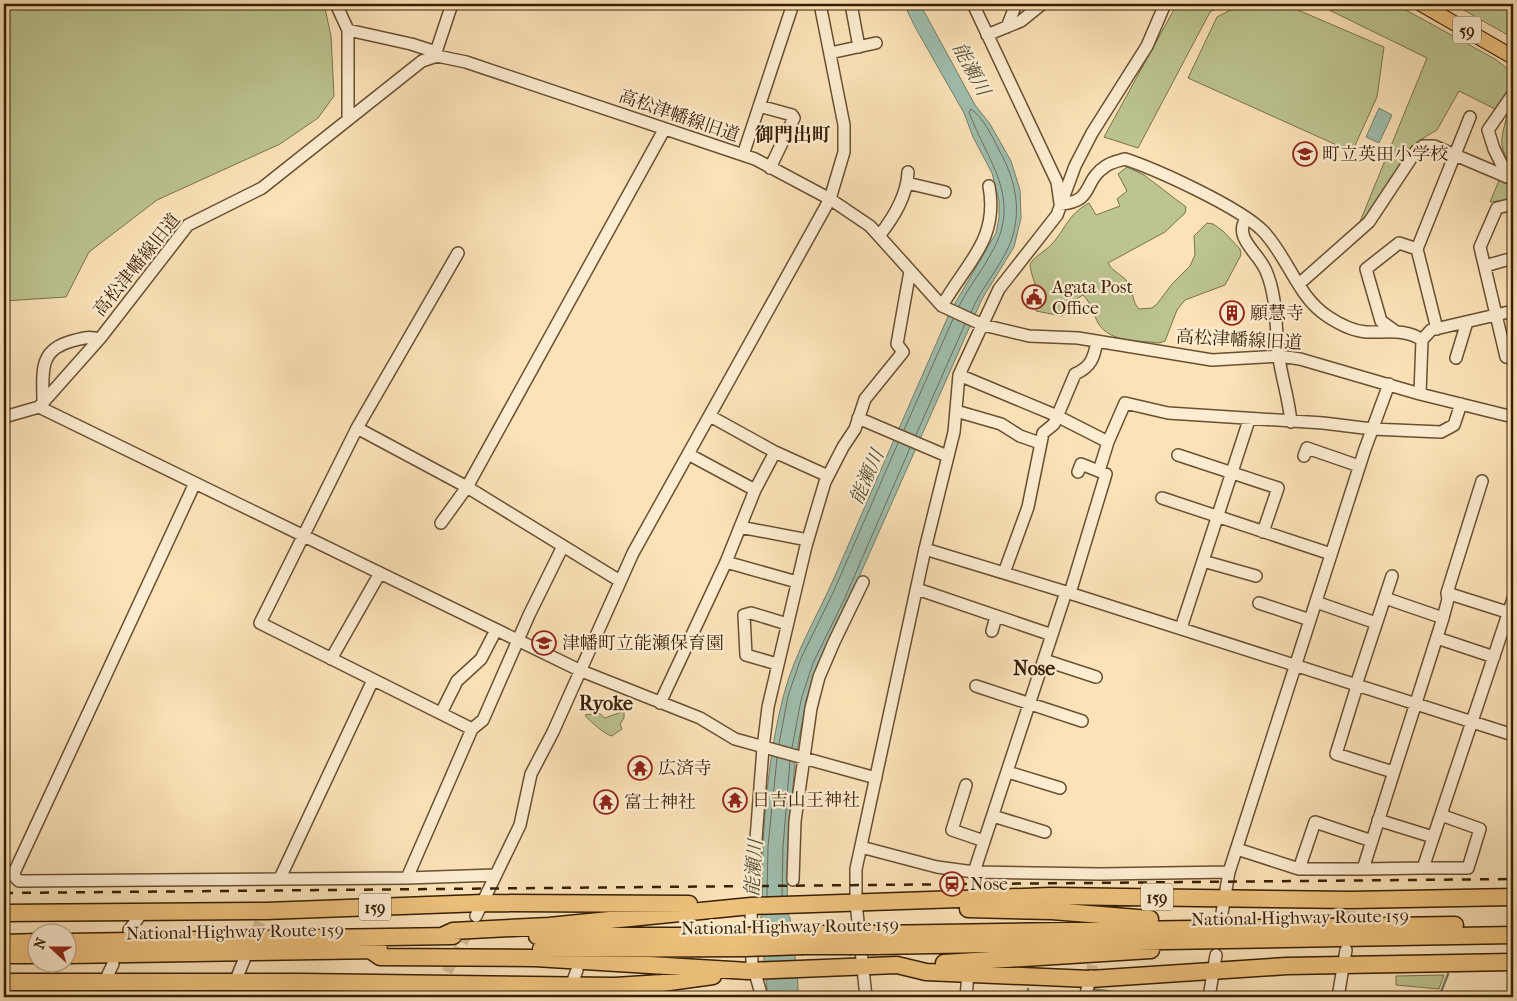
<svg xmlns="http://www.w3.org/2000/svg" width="1517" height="1001" viewBox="0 0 1517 1001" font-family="'IM FELL French Canon','Noto Serif JP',serif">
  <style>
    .green { fill: #bcc491; stroke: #7a724a }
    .water { fill: #9fbeae; stroke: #757e69 }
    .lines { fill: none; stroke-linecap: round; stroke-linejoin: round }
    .shore { stroke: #6b6e58; stroke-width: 1 }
    .stream { stroke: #757e69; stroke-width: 2.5 }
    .minor-tunnel { stroke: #d4bb94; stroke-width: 11; stroke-dasharray: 11 5.5; stroke-linecap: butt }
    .minor-casing { stroke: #685030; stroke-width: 14 }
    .major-casing { stroke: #371f02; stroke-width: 16 }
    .highway-casing { stroke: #371f02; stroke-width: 19 }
    .minor { stroke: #fcecd1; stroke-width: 11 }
    .major { stroke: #eec17c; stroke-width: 14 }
    .highway { stroke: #eec17c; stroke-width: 16 }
    .rail { stroke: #371f02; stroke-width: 2.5; stroke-dasharray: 9 9; stroke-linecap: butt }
    .highway-bridge-casing { stroke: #371f02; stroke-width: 19; stroke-linecap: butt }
    .highway-bridge { stroke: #eec17c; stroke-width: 16 }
    .labels { text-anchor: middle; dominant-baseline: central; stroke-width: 4.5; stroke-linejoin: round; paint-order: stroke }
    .shield { fill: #fcecd1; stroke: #725c40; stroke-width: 1 }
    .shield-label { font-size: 16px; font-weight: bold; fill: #371f02 }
    .street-label { font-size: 18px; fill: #371f02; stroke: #fcecd1 }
    .poi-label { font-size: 18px; fill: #371f02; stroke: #fcecd1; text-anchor: start }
    .water-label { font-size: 19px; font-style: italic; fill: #564f36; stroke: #fcecd1 }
    .neighbourhood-label { font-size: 19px; font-weight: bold; fill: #371f02; stroke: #fcecd1 }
    .quarter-label { font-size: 20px; font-weight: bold; fill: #371f02; stroke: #fcecd1 }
  </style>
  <rect width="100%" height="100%" fill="#fbe2b8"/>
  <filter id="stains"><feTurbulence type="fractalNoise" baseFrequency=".004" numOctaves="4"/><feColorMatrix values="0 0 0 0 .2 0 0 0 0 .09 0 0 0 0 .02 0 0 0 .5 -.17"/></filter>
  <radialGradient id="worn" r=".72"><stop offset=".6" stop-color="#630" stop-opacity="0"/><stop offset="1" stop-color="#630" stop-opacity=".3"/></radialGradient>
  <path class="green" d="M4 4H324L331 36 334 96 318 118 280 144 157 200 89 252 66 297 4 301Z
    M1177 4H1225L1210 12 1138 148 1104 137Z
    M1242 4H1284L1384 47 1377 97 1352 152 1188 78 1217 17Z
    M1317 4H1395L1495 59 1513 73V165C1496 147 1502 138 1507 115L1459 91 1437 130 1420 140 1367 219 1359 224 1427 58Z
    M1453 4H1513V38Z
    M1127 167 1144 175 1186 207 1185 213 1165 232 1108 263C1113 273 1126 276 1130 286 1134 294 1132 302 1139 309L1152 308 1157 304 1172 284 1190 266 1195 255 1194 236 1207 223 1213 224 1223 231 1240 249 1241 255 1225 285 1185 300 1177 310 1165 341 1159 343C1138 340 1110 343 1098 323 1093 313 1092 304 1083 295L1073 301 1069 310 1062 316 1036 311C1043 295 1031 280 1030 264 1036 255 1044 252 1051 245 1066 229 1067 215 1089 203L1096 215 1120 206 1117 199 1127 191 1118 174Z
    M1500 178 1513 187V199L1490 202Z
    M621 712H624V718L620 724 622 729 612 736C607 736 588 720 585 715L599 713 605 718Z
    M1444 975 1439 989 1396 985V976Z"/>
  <path class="water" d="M904 4H920L975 105 990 124 1011 161 1020 190 1021 218 1014 247 982 299 848 602 818 665 806 701 795 761 788 848 787 913 790 918C792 943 799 975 798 997H772L767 989 760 919 763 912C760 846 767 757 784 694 795 652 818 615 835 576 873 487 912 399 950 312L996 233 999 218V201L992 173 973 137 964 113 915 27Z
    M1379 108 1392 115 1379 143 1366 137Z"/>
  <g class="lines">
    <path class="shore" d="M959 306C969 286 983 270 993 250 1022 197 987 161 969 112L971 109C984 119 992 136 999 150 1016 180 1023 213 1009 246 999 269 981 288 971 312
      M904 430 953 319
      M916 435 965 324
      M779 744 788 696 801 658 833 593 898 443
      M792 748 801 700 813 663 844 600 910 448
      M767 896 768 846 777 758
      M782 896 783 847 790 761"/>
    <path class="stream" d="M1092 989 1147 997
      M102 994 223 993
      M92 997 94 995
      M233 997 297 995 296 997
      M303 997 305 994 365 993
      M367 997 368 995
      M432 997 434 994
      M1027 997 1028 989
      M1439 997 1448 974"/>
    <path class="minor-tunnel" d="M1348 932 1350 911
      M251 945 260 922
      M447 972 471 926
      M1091 976 1095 948"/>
    <g class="minor-casing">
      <path id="minor" d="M336 4 348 30V118
        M851 4 859 47
        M973 4 1057 182 1060 203
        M1007 27 1016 4
        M348 30 411 44 436 52 437 56
        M987 35 1021 21 1042 4
        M436 52 452 4
        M830 53 876 43
        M759 106 792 115 794 118 770 168
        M743 155 793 4
        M1508 177 1494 149 1488 130 1513 94
        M907 183 945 192
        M1060 204C1095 202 1082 181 1106 166 1111 162 1119 161 1125 159 1158 170 1239 207 1263 231 1288 257 1297 296 1327 316 1339 324 1352 331 1366 332 1385 333 1405 328 1422 340L1420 394
        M1513 204 1497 208 1480 247 1506 357 1513 356
        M1246 219C1233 238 1259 253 1266 271 1278 299 1275 328 1279 358 1282 379 1289 400 1291 422
        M879 236C894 217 907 196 908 172
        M1417 249 1437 329
        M1485 266 1513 258
        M1299 284 1369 222 1416 151 1423 146H1434L1507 177
        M942 306C966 263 999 240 989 186
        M1395 331 1381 321 1366 269 1399 243 1417 249 1470 117
        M1422 340 1431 330 1513 311
        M1456 358 1467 322
        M959 375 1055 415 1108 442
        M43 403C43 372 38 350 72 341 83 338 89 336 99 339
        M39 407 579 670 700 718 735 739 876 778
        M956 411 1001 424 1020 436 1040 443
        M710 416 775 452 828 476
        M4 417 39 407 102 336 188 225 262 188 422 61 437 56 466 62 755 159 830 199 870 226 942 306 983 325 1029 336 1078 338 1212 360 1279 356 1300 359 1420 394 1513 417
        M858 418 947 456
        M357 428 458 253
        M688 454 755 490
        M1178 455 1278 488 1263 532
        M1304 456 1307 448 1359 466
        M1099 471 1108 442 1125 403 1168 413 1323 423 1372 429 1441 432 1454 425 1461 404
        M1482 481 1447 593 1448 599 1443 618 1363 869 1423 868 1513 599
        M195 483 13 875 19 881 407 878 472 729 260 623 357 428 467 487 620 581
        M1162 498 1331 554
        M441 523 467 487 664 130
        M740 527 808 540
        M925 549 1066 592 1513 735
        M1203 561 1256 576
        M726 562 797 582
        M1004 573 1028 507 1043 433 1054 424 1075 374C1091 367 1094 358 1097 341
        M917 589 1052 635
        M1070 593 1106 474 1081 464 1078 472
        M1447 593 1513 614
        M1385 598 1443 618
        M1316 602 1376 623
        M1259 603 1310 620
        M1181 628 1249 420
        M992 631 996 617
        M1437 638 1494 657
        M331 659 380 573
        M1044 660 1096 677
        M777 664 746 655 744 615 751 613 787 624
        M1356 685 1392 576
        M976 686 1082 721
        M1357 686 1336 754 1393 772
        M660 703 726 562 755 490 775 452
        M441 713 457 681 481 659 496 630
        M472 729 483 720 529 615 563 546
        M1008 772 1060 788
        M966 785 952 830 984 841
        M993 816 1045 832
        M1378 820 1433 837
        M861 847 937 867 974 872 1066 592
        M1237 849 1299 869H1363
        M1423 868H1468L1480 829 1441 815
        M1299 869 1315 822 1372 841
        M974 872 1101 874 1229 872
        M280 878 373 680
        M407 878 496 875
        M753 878 763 748 768 707 806 546 825 482 843 447 855 429 865 399 903 352 897 344 910 271
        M793 880 795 821 811 708 819 677 834 642 863 582
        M751 906 752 963 762 997
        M1222 913 1229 872 1365 449 1389 384
        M476 916 520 825 531 774 553 732 633 553 830 199 844 152V125L820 4
        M129 930 142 913
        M235 982 244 960
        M104 983 113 964
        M567 997 577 970
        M866 997 856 903V869L925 549 954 432 959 375 999 289 1057 215 1075 166 1092 133 1147 46 1165 4
        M966 997 968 974
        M1085 997 1091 976
        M1209 997 1216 955
        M1338 997 1346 950"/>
    </g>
    <g class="major-casing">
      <path id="major" d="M1421 4 1513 57"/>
    </g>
    <g class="highway-casing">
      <path id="highway" d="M968 909 1052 911 1150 919
        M4 913 266 911 483 903 689 904
        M803 934H849
        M875 934 1455 925
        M442 936 453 931 549 926 751 906 1051 896 1351 900 1513 897
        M537 936H746
        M68 942 453 936
        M4 943 38 942
        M803 946H849
        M875 946 1513 935
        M541 949 746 948
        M370 950 380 957 535 958 748 971 897 965 926 972 1090 979 1287 966 1513 962
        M4 955H38
        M68 955 379 950
        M944 963 1151 950
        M4 982H301L615 986 662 983 713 976"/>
    </g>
    <use href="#minor" class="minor"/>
    <use href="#major" class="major"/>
    <use href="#highway" class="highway"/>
    <path class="rail" d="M4 893 1513 879"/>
    <g class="highway-bridge-casing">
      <path id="highway-bridge" d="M849 934H875
        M746 936 803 934
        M849 946H875
        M746 948 803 946"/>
    </g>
    <use href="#highway-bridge" class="highway-bridge"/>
  </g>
  <defs>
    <g id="school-ring" transform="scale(1.25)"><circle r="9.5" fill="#fcecd1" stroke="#8f2418" stroke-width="1.5"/><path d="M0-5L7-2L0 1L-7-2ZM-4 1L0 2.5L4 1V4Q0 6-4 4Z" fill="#8f2418"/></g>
    <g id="civic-ring" transform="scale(1.25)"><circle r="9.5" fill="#fcecd1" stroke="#8f2418" stroke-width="1.5"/><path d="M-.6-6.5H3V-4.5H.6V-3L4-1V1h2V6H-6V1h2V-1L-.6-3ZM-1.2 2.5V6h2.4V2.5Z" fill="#8f2418"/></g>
    <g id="building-ring" transform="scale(1.25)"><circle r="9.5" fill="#fcecd1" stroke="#8f2418" stroke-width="1.5"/><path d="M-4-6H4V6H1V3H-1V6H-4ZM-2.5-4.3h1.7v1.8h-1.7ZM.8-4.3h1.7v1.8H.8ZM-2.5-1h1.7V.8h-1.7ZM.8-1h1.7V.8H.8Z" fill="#8f2418"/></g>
    <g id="temple-ring" transform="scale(1.25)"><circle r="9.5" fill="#fcecd1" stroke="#8f2418" stroke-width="1.5"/><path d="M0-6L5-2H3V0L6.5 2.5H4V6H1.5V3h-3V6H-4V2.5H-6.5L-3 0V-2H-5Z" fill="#8f2418"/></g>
    <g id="station-ring" transform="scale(1.25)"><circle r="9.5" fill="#fcecd1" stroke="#8f2418" stroke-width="1.5"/><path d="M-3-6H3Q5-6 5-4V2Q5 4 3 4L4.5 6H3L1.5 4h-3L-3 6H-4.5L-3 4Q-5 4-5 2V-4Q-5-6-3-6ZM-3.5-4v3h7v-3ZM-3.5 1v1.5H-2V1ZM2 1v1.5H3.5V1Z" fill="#8f2418"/></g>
  </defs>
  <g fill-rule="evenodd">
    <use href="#school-ring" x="1305" y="154"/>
    <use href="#civic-ring" x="1034" y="297"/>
    <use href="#building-ring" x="1232" y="313"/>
    <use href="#school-ring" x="544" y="643"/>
    <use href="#temple-ring" x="640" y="768"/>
    <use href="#temple-ring" x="735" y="800"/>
    <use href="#temple-ring" x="606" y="802"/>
    <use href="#station-ring" x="952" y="884"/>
  </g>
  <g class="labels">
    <g class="shield">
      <rect x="1453" y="16.5" width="28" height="27" rx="4"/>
      <rect x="1141" y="883.5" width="32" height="27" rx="4"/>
      <rect x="359" y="893.5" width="32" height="27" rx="4"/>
    </g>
    <g class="shield-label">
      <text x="1467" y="30">59</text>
      <text x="1157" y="897">159</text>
      <text x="375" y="907">159</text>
    </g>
    <g class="street-label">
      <text transform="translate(679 116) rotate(19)">高松津幡線旧道</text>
      <text transform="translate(137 265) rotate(-51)">高松津幡線旧道</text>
      <text transform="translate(1239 340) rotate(3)">高松津幡線旧道</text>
      <text transform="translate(1300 918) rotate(-1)">National Highway Route 159</text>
      <text transform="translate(790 927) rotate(-1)">National Highway Route 159</text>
      <text transform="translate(235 932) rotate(-1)">National Highway Route 159</text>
    </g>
    <g class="poi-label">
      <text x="1322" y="154">町立英田小学校</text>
      <text x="1052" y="287">Agata Post<tspan x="1052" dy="21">Office</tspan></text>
      <text x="1250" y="313">願慧寺</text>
      <text x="562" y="643">津幡町立能瀬保育園</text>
      <text x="658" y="768">広済寺</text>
      <text x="752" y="800">日吉山王神社</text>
      <text x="624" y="802">富士神社</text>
      <text x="970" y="884">Nose</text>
    </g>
    <g class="water-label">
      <text transform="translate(971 69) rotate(62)">能瀬川</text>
      <text transform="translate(867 477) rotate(-66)">能瀬川</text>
      <text transform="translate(754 868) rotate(-86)">能瀬川</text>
    </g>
    <g class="neighbourhood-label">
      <text x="793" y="135">御門出町</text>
    </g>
    <g class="quarter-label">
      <text x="1034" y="668">Nose</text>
      <text x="606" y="703">Ryoke</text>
    </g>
  </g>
  <rect width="1517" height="1001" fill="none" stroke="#fbe2b8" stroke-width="20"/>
  <rect x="5" y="5" width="1507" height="991" fill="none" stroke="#371f02" stroke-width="2.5"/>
  <rect x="10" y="10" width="1497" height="981" fill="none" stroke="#371f02"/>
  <g transform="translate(52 948) rotate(291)"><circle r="24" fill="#fcecd1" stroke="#ad9a7e"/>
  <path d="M0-4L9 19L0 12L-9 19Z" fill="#8f2418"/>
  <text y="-8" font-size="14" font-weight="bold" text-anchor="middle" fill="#371f02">N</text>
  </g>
  <rect width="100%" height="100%" filter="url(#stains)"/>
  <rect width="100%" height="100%" fill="url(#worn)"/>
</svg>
